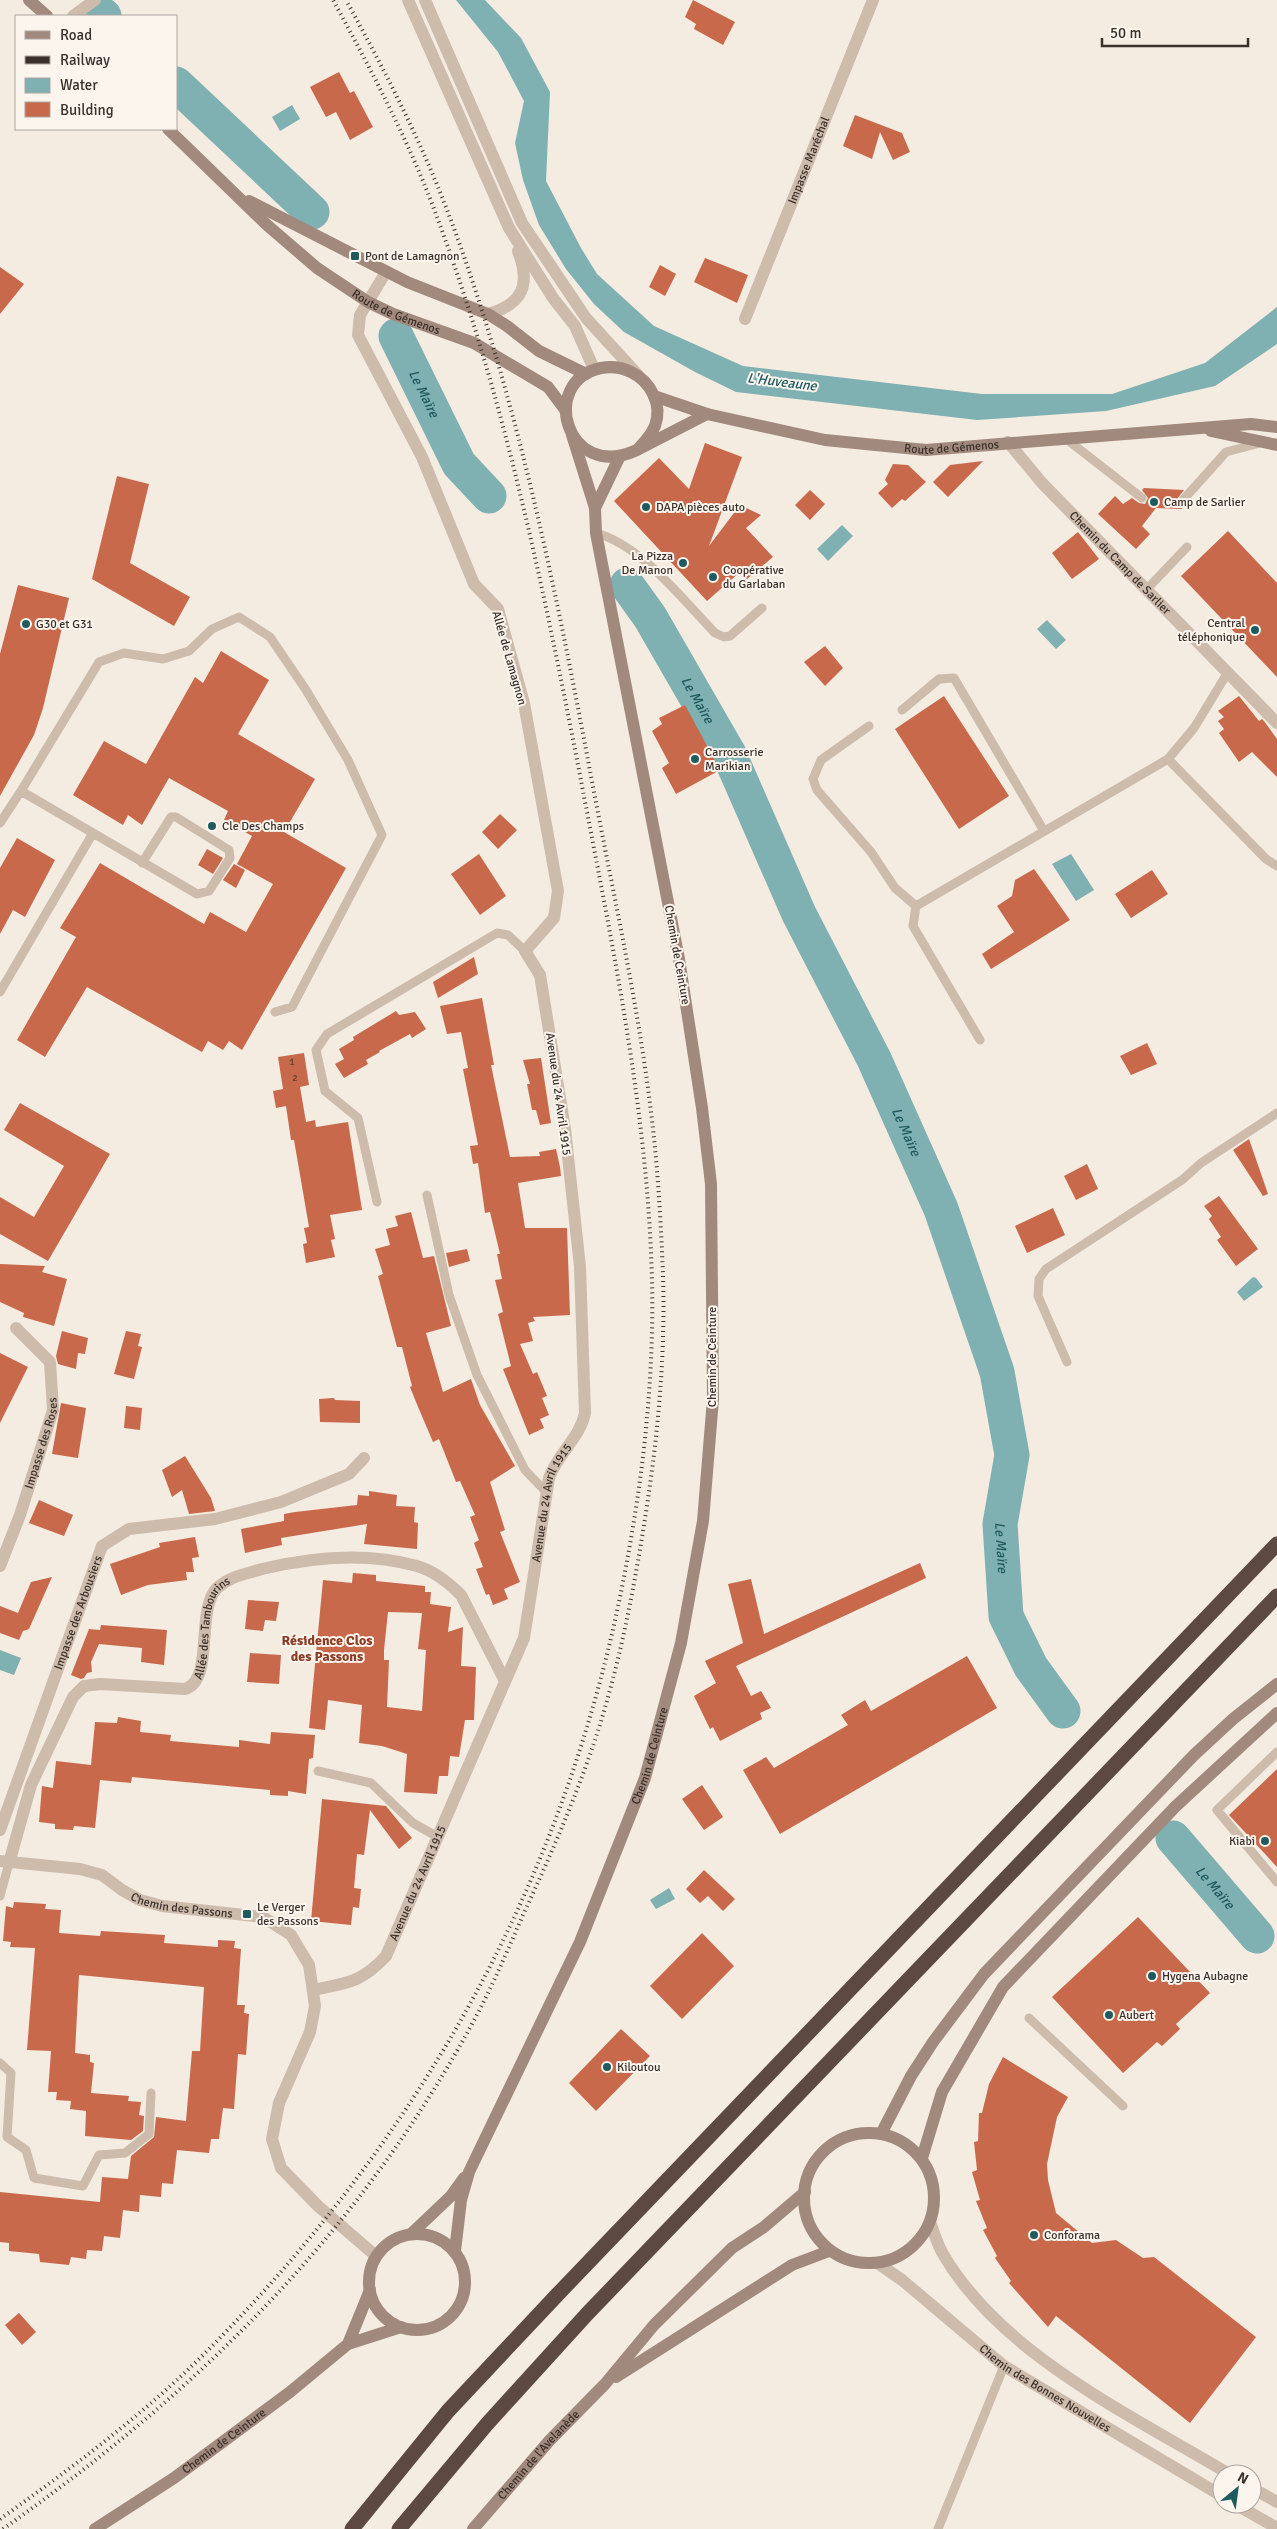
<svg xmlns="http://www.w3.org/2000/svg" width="1277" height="2529" viewBox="0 0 1277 2529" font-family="Signika,sans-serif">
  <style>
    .water { fill: #7fb0b2 }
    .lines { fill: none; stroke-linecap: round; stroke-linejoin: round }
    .river { stroke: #7fb0b2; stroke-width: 35 }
    .building { fill: #c8694b; fill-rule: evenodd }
    .service { stroke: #cdbbac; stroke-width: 9 }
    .minor { stroke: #cdbbac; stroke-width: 12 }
    .tertiary { stroke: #cdbbac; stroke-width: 12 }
    .secondary { stroke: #a18a7d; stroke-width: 12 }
    .motorway { stroke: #5c4a42; stroke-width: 15 }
    .rail { stroke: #3b302b; stroke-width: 4; stroke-dasharray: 1 4; stroke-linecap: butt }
    .poi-dot { fill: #1f5a5e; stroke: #fbf5ee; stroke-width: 2 }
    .labels { text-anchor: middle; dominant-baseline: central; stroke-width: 4; stroke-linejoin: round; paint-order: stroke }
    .number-label { font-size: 10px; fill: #5e3e33 }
    .street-label { font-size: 12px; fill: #3b302b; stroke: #fbf5ee }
    .poi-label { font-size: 12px; fill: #3b302b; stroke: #fbf5ee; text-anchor: start }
    .water-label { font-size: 14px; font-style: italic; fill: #1f5a5e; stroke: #fbf5ee }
    .neighbourhood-label { font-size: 14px; font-weight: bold; fill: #8c3b22; stroke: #fbf5ee }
  </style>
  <rect width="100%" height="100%" fill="#f4ebe1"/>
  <path class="water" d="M456 0H485L521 38 550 92 546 181 581 248 597 274 654 326 743 366 982 394H1112L1205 363 1277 307V344L1215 386 1106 411 977 420 736 392 695 372 624 332 594 304 566 269 539 225 523 180 515 143 524 101 498 52Z
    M292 105 300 119 280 131 272 117Z
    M842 525 853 536 828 561 817 549Z
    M1047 620 1066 640 1056 649 1037 629Z
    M1071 854 1094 890 1076 901 1052 864Z
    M1253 1277 1256 1278 1263 1287 1244 1301 1237 1292Z
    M0 1650 21 1658 14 1675 0 1670Z
    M669 1888 675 1899 656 1909 650 1900Z"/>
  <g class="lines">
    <g class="river">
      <path d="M99 12 104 16"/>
      <path d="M176 84 312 212"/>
      <path id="s1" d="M396 336 459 464 489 496"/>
      <path id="s2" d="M627 585 650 617 729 754 799 914 874 1059 941 1209 997 1372 1012 1455 1000 1524 1006 1616 1031 1667 1063 1711"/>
      <path id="s3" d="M1173 1838 1257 1936"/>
    </g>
  </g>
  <path class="building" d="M693 0 735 22 723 45 694 29 696 24 685 17Z
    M339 72 350 93 354 91 373 127 350 140 336 112 326 117 310 87Z
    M855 115 902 133 910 152 893 160 880 132 872 159 843 146Z
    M705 258 748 275 737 303 694 282Z
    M660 265 676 274 665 296 649 287Z
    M0 267 24 284 0 314Z
    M705 443 742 457 709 546 740 505 761 515 746 528 773 557 747 579 740 572 707 601 614 501 659 458 689 489Z
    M983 461 948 497 933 482 950 465Z
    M893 464 908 465 926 482 905 501 902 499 892 508 878 493 888 484 885 480Z
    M117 476 149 484 130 563 190 597 174 626 92 579Z
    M1144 488 1184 490 1177 499 1182 509 1156 508 1142 526 1150 534 1136 549 1098 514 1115 496 1123 504 1132 498 1139 503 1145 504 1148 498 1142 490Z
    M810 490 825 504 810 520 795 505Z
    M1228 531 1277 583V677L1181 576Z
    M1078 532 1099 559 1072 579 1052 553Z
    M18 585 69 598 43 708 34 735 0 796V654Z
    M825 646 843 668 825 686 804 662Z
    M221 651 269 680 238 734 315 779 284 832 346 868 242 1050 229 1041 223 1050 208 1041 202 1052 87 987 45 1057 17 1040 76 937 60 928 100 863 204 924 210 912 246 932 273 884 237 864 252 836 224 820 228 811 169 778 142 825 128 815 123 825 73 795 104 741 146 764 195 677 203 683Z
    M944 696 1009 796 959 829 895 729Z
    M1239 696 1259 721 1262 719 1264 721 1277 739V777L1252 752 1239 762 1219 733 1224 729 1218 721 1224 717 1218 711Z
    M685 705 720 770 676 794 662 768 669 763 652 731 662 724 659 718Z
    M500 814 517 830 498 849 482 832Z
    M17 838 55 860 25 917 13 910 0 934V868Z
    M207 849 223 858 213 874 198 865Z
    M479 854 506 896 480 915 451 874Z
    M234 864 245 870 236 888 223 880Z
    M1034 869 1070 920 991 969 982 954 1014 932 997 906 1012 896 1015 880Z
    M1152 870 1168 894 1131 918 1115 894Z
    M474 957 478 974 438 998 433 982Z
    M482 998 494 1065H491L510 1157 540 1156 539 1152 556 1149 560 1167 561 1176 518 1183 525 1228H567L570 1315 533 1317 535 1321 528 1323 533 1341 520 1344 533 1374 537 1372 547 1396 542 1398 549 1415 540 1419 544 1428 529 1435 503 1369 511 1366 498 1314 503 1312 495 1280 502 1279 497 1254H500L490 1212 485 1213 478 1163 473 1164 470 1146 478 1145 463 1069 468 1068 461 1032 447 1034 440 1006Z
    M396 1011 399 1015 415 1012 426 1029 412 1038 410 1034 379 1051 380 1052 366 1060 368 1064 344 1078 335 1064 344 1059 339 1049 354 1040 353 1037Z
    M1147 1043 1157 1064 1131 1075 1120 1056Z
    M304 1053 309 1085 300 1087 306 1122 315 1120 316 1127 348 1122 362 1210 330 1215 335 1239 331 1240 335 1257 306 1263 303 1244 307 1243 304 1228 309 1227 294 1140H291L286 1106 276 1108 273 1091 283 1089 278 1057Z
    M541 1058 551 1123 540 1125 536 1110H532L527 1084H530L523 1060Z
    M20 1103 110 1154 48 1261 0 1234V1197L34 1217 64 1166 4 1130Z
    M1249 1139 1268 1194 1263 1196 1233 1150Z
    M1087 1164 1098 1189 1076 1200 1064 1176Z
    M1219 1196 1258 1249 1236 1266 1217 1240 1221 1237 1209 1219 1212 1216 1204 1206Z
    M1053 1208 1065 1235 1027 1253 1015 1226Z
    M411 1212 423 1258 434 1256 451 1326 426 1333 443 1392 471 1379 480 1405 515 1466 490 1482 505 1530 500 1532 520 1582 504 1589 508 1599 493 1605 489 1594 486 1595 476 1569 483 1567 474 1543 479 1540 470 1517 475 1515 460 1481 456 1482 439 1439 433 1442 416 1402 410 1387 412 1386 402 1347H397L378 1276 383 1274 375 1249 390 1245 386 1229 398 1226 395 1216Z
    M467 1249 470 1261 449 1267 446 1253Z
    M0 1264 45 1266 42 1272 67 1279 54 1326 23 1317 24 1313 0 1302Z
    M62 1331 88 1338 85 1354 78 1353 76 1369 58 1364 56 1356Z
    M126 1331 141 1334 138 1346 142 1347 134 1379 114 1374Z
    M0 1353 28 1367 0 1423Z
    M334 1398 335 1400 360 1401V1423L320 1422 319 1399Z
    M61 1403 86 1408 78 1458 52 1454Z
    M126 1406 142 1408 140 1430 124 1428Z
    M185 1456 211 1498 215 1511 189 1514 182 1490 172 1497 162 1470Z
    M369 1491 397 1495 396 1506 415 1507 414 1522 418 1523 417 1549 364 1544 367 1524 281 1538 282 1545 245 1553 241 1529 284 1521V1514L295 1512 357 1505 358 1495 369 1496Z
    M39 1500 73 1515 64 1536 29 1523Z
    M195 1537 199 1557 192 1558 194 1572H186L187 1580 148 1585 121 1595 110 1564 160 1547 159 1543Z
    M920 1563 926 1578 736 1666 751 1696 761 1691 771 1708 760 1713 762 1719 720 1741 713 1727 710 1729 694 1696 716 1683 705 1661 743 1643 728 1584 751 1579 764 1634Z
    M353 1573 376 1575V1581L425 1586V1592H431L430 1604 451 1607 448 1632 463 1627 461 1666 476 1667 474 1720H465L459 1757 450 1756 448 1776H439L437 1794 404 1792 407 1754 382 1746 359 1743 362 1705 328 1700 325 1730 309 1728 323 1580 352 1583ZM388 1612 422 1613 418 1649 426 1650 422 1711 387 1707 389 1660H384V1650Z
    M52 1577 29 1629 23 1631 19 1640 0 1633V1606L18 1613 31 1582Z
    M248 1600 279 1602 276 1621 265 1620 263 1631 245 1629Z
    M101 1625 167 1630 164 1665 141 1662 142 1648 99 1644 91 1662 92 1672 87 1673 84 1678 81 1679 71 1675 89 1629 100 1630Z
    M250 1653 281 1655 279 1684 247 1682Z
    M967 1656 997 1708 780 1834 743 1770 766 1757 774 1768 848 1725 841 1715 865 1700 871 1711Z
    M118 1717 141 1721 140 1732 171 1735 170 1741 239 1747V1740L270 1744 271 1732 315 1735 313 1758 309 1759 306 1794 288 1791V1796L270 1795V1790L132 1777 131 1783 100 1780 95 1828 74 1826 73 1830 55 1829V1824L39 1822 42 1786 53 1788 56 1761 91 1765 95 1722 117 1723Z
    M1277 1769V1867L1229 1815Z
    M702 1785 723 1817 704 1830 682 1799Z
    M322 1799 386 1806 412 1838 399 1849 370 1810 364 1855 357 1854 354 1888 361 1889 359 1908 353 1907 351 1925 311 1921Z
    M704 1870 735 1899 723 1911 708 1896 700 1903 686 1889Z
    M14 1902 46 1904 45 1909 61 1910 59 1933 100 1936 101 1931 165 1935 164 1943 218 1947V1940L235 1941 234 1948 241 1949 237 2005H245L244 2013 249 2014 246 2055 238 2054 234 2109 223 2108 219 2139H211L209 2153 177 2150 173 2184 162 2183 161 2197 140 2195 139 2212 123 2210 120 2238 104 2236 102 2251 87 2250 86 2259 71 2257 69 2265 40 2262 39 2254 9 2251V2243L0 2242V2192L100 2202 102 2177 128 2179 131 2156 154 2137 156 2117 186 2121 192 2051H200L204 1987 79 1975 75 2053 90 2055V2062L94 2063 91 2093 129 2096 128 2101 141 2102 139 2115 144 2116 143 2131 131 2140 85 2136 86 2111 70 2109 71 2101 56 2100 57 2092H48L51 2051 27 2050 35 1948 10 1947 11 1942 3 1941 6 1906 13 1908Z
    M1138 1917 1210 1993 1176 2024 1180 2029 1162 2046 1157 2042 1123 2073 1052 1997Z
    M702 1933 734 1966 682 2019 650 1986Z
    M621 2029 650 2056 596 2111 569 2083Z
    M1003 2057 1068 2097 1057 2117 1047 2164 1048 2180 1056 2213 1092 2243 1116 2240 1143 2258 1154 2257 1256 2337 1190 2423 1056 2316 1048 2327 1009 2283 1011 2281 995 2258 997 2256 983 2230 987 2228 976 2201 980 2200 972 2172 977 2170 974 2142 978 2141 979 2113H982L989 2084Z
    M19 2313 36 2332 22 2345 5 2325Z"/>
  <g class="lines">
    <path class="service" d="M1065 438 1142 498
      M1183 500 1226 452 1260 443
      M596 533C641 545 682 599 715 633L724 637 730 636 762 608
      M1147 589 1187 547
      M902 710 939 679 954 678 1044 831
      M869 726 821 760 813 779 817 790 871 852 895 888 916 906
      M1168 759 1266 859 1277 866
      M0 823 21 791
      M93 833 197 894 209 891 230 858 229 850 176 817H171L142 863
      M0 992 93 833 21 791 99 662 124 653 163 659 189 651 212 629 239 617 270 637 306 690 348 760 382 835 292 1007 275 1012
      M980 1040 913 926 916 906 1168 759 1194 728 1228 672
      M427 1195 449 1295 477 1375 525 1470 547 1493
      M377 1202 358 1118 325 1091 316 1050 327 1034 497 933 508 935 525 951
      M1067 1362 1038 1296 1039 1279 1046 1269 1182 1180 1201 1163 1277 1113
      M1277 1752 1217 1810 1277 1882
      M318 1771 371 1783 413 1823 438 1837
      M0 1896 9 1863
      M1029 2018 1123 2106
      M0 2063 11 2073 7 2137 26 2150 34 2178 83 2186 99 2155 125 2153 149 2134 151 2093
      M938 2529 1004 2366"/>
    <g class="minor">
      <path d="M73 16 95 0"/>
      <path id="s4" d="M745 319 873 0"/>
      <path id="s5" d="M1008 442 1042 483 1277 723"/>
      <path id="s6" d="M0 1566 20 1515 53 1410 50 1362 16 1328"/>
      <path id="s7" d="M0 1830 102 1546 129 1529 215 1519 281 1502 349 1474 364 1458"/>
      <path id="s8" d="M0 1861 80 1869 102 1875 122 1890 140 1900 162 1906 263 1917 291 1935 309 1965 315 2006 310 2032 279 2103 272 2139 281 2168 318 2206 376 2256"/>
      <path id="s9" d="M9 1863 31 1785 73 1697 84 1686 100 1684 185 1689C215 1680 195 1611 217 1588 230 1576 246 1574 262 1569 312 1557 367 1552 417 1566 434 1571 449 1583 461 1595L505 1681"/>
      <path id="s10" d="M313 1990C347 1983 361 1983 386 1956L524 1638 549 1478C558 1453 580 1438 585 1413L580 1267 565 1129 540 975 525 951 554 918 558 891 524 703 498 609 474 584 422 457 358 335 360 315 386 272"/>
    </g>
    <g class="tertiary">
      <path d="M408 0 509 228 553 298 575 326 594 369"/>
      <path d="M425 0 522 223 586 318 638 375"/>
      <path d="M488 314C523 304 531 285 518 251"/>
      <path d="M930 2222C934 2232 937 2244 943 2254 1002 2355 1131 2415 1229 2474"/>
      <path id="s11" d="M879 2264 902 2280 1004 2366 1222 2496"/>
      <path d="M1252 2488 1277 2502"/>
      <path d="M1235 2504 1277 2528"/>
    </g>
    <g class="secondary">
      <path d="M29 0 47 16"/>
      <path id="s12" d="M168 129 267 225 317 268 368 302 393 314 474 343 548 387 566 411"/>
      <path d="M249 201 407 282 488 314 507 326 539 351 586 374"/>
      <path id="s13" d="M654 396 707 414 825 440 926 450 1251 424 1277 427"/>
      <path d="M1211 431 1277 445"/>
      <path d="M637 450C644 443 651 435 655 426 663 404 650 381 631 372 621 367 612 366 601 368 538 381 566 483 637 450L707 414"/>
      <path d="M595 508 619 458"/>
      <circle cx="869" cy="2198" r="65"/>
      <path d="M881 2134 911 2076 933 2042 984 1974 1194 1755 1233 1719 1277 1684"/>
      <path d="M922 2158 942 2092 1003 1987 1176 1806 1277 1713"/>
      <path d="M412 2233 451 2196 464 2178"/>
      <circle cx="417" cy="2282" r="48"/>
      <path id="s14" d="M455 2251 461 2200 469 2172 580 1942 645 1778 681 1643 703 1521 713 1399 711 1184 702 1108 679 959 596 533 595 508 572 435"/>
      <path d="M348 2344 370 2290"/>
      <path d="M616 2377 792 2265 829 2251"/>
      <path id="s15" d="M95 2529 174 2478 290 2392 348 2344 401 2327"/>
      <path id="s16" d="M473 2529 550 2440 605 2384 654 2325 732 2248 764 2227 805 2192"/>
    </g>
    <path class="motorway" d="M352 2529 448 2411 557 2295 1277 1544
      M399 2529 487 2424 587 2314 1277 1596"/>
    <path class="rail" d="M0 2519C76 2465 151 2409 216 2342 431 2122 572 1864 627 1561 644 1469 654 1376 652 1282 648 1109 611 940 579 770 541 576 502 387 431 201 404 132 369 66 333 0
      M3 2529C119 2447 224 2358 317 2249 381 2174 437 2092 482 2005 497 1975 510 1945 523 1915 549 1859 573 1804 593 1746 614 1684 628 1619 639 1555 655 1463 666 1368 663 1275 661 1224 658 1171 652 1120 638 1000 610 880 588 760 553 576 515 391 449 215 421 141 384 69 346 0"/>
  </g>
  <g class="poi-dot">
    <rect x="350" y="251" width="10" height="10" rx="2.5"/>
    <circle cx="1154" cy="502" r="5"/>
    <circle cx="646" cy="507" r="5"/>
    <circle cx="683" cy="563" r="5"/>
    <circle cx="713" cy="577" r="5"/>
    <circle cx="26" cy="624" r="5"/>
    <circle cx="1255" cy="630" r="5"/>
    <circle cx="695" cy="759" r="5"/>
    <circle cx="212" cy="826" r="5"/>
    <circle cx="1265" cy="1841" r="5"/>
    <rect x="242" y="1909" width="10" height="10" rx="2.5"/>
    <circle cx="1152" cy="1976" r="5"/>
    <circle cx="1109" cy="2015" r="5"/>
    <circle cx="607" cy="2067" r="5"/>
    <circle cx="1034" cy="2235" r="5"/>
  </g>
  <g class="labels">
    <g class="number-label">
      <text x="292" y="1062">1</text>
      <text x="295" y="1078">2</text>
    </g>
    <g class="street-label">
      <text stroke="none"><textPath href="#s4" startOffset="171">Impasse Maréchal</textPath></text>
      <text stroke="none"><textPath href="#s12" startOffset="295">Route de Gémenos</textPath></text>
      <text stroke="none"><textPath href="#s13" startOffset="304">Route de Gémenos</textPath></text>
      <text stroke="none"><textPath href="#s5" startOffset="165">Chemin du Camp de Sarlier</textPath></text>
      <text transform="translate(509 658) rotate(74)">Allée de Lamagnon</text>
      <text transform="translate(677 955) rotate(80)">Chemin de Ceinture</text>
      <text transform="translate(558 1094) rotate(82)">Avenue du 24 Avril 1915</text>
      <text transform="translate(712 1357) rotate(-90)">Chemin de Ceinture</text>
      <text stroke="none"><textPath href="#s6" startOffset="130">Impasse des Roses</textPath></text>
      <text stroke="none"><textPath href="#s10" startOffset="568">Avenue du 24 Avril 1915</textPath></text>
      <text stroke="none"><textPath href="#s7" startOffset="231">Impasse des Arbousiers</textPath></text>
      <text stroke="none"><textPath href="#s9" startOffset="366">Allée des Tambourins</textPath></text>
      <text stroke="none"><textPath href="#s14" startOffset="535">Chemin de Ceinture</textPath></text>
      <text stroke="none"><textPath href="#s10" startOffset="162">Avenue du 24 Avril 1915</textPath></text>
      <text stroke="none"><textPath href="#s8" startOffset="191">Chemin des Passons</textPath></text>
      <text stroke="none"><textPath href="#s11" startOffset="208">Chemin des Bonnes Nouvelles</textPath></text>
      <text stroke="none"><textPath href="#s15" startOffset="156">Chemin de Ceinture</textPath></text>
      <text stroke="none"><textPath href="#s16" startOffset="99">Chemin de l'Avelanède</textPath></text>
    </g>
    <g class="poi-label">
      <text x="365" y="256">Pont de Lamagnon</text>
      <text x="1164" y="502">Camp de Sarlier</text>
      <text x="656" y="507">DAPA pièces auto</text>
      <text x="673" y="556" text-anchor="end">La Pizza<tspan x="673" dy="14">De Manon</tspan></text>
      <text x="723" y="570">Coopérative<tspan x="723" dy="14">du Garlaban</tspan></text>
      <text x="1245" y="623" text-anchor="end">Central<tspan x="1245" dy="14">téléphonique</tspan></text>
      <text x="36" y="624">G30 et G31</text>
      <text x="705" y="752">Carrosserie<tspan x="705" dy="14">Marikian</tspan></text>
      <text x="222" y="826">Cle Des Champs</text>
      <text x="1255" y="1841" text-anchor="end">Kiabi</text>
      <text x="257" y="1907">Le Verger<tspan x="257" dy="14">des Passons</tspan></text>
      <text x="1162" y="1976">Hygena Aubagne</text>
      <text x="1119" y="2015">Aubert</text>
      <text x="617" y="2067">Kiloutou</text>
      <text x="1044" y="2235">Conforama</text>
    </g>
    <g class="water-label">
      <text transform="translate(782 382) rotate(7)">L'Huveaune</text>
      <text stroke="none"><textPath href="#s1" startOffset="64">Le Maïre</textPath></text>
      <text stroke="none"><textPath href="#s2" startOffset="135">Le Maïre</textPath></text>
      <text stroke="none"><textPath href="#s2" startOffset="615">Le Maïre</textPath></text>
      <text stroke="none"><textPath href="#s2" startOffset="1050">Le Maïre</textPath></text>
      <text stroke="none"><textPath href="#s3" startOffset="65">Le Maïre</textPath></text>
    </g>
    <g class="neighbourhood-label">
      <text x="327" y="1640">Résidence Clos<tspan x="327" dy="16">des Passons</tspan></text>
    </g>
  </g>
  <rect x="15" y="15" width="162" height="115" fill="#fbf5ee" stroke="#aea6a0"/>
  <rect x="25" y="31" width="25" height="8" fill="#a18a7d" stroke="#aea6a0"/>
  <text x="60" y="40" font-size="15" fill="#3b302b">Road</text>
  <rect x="25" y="56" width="25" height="8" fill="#3b302b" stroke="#aea6a0"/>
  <text x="60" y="65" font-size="15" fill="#3b302b">Railway</text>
  <rect x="25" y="78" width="25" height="15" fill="#7fb0b2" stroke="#aea6a0"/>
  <text x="60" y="90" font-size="15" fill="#3b302b">Water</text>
  <rect x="25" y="102" width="25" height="15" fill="#c8694b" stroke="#aea6a0"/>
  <text x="60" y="115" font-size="15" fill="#3b302b">Building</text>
  <g transform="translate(1237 2489) rotate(29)"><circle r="24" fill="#fbf5ee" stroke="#aea6a0"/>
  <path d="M0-4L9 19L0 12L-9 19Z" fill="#1f5a5e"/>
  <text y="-8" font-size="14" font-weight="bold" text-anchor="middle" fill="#3b302b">N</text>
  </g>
  <path d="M1102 38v8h146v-8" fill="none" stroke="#3b302b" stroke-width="2.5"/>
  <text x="1110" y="38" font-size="15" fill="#3b302b" stroke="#fbf5ee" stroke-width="4" paint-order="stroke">50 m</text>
</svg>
